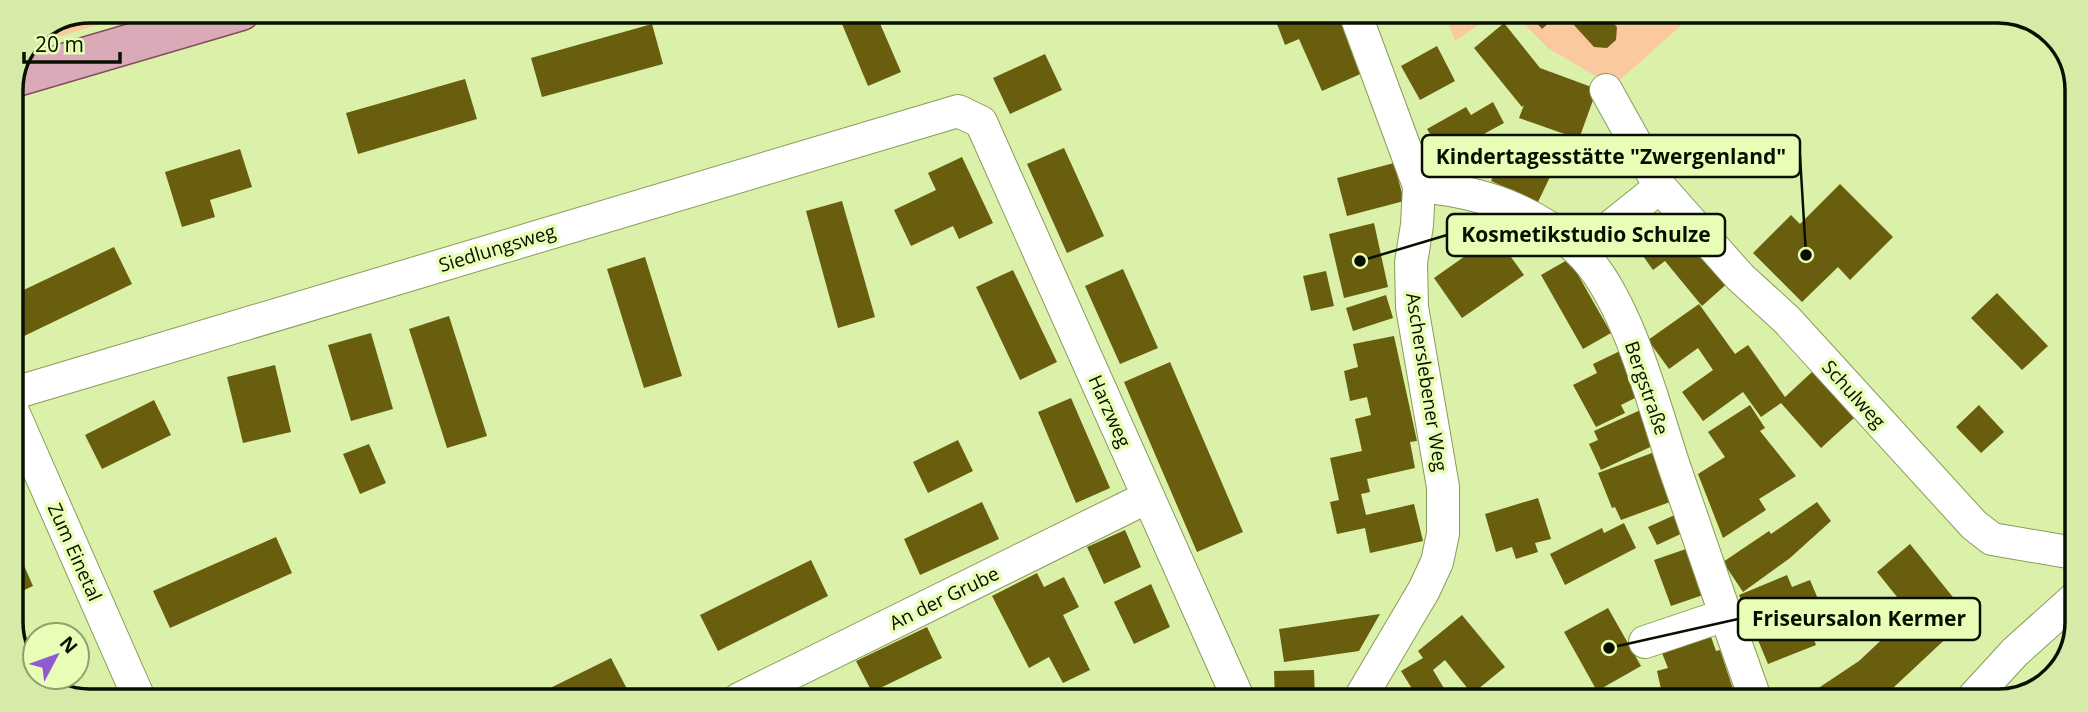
<svg xmlns="http://www.w3.org/2000/svg" width="2088" height="712" viewBox="0 0 2088 712" font-family="'Open Sans',sans-serif">
  <style>
    .green { fill: #fac99f }
    .building { fill: #685e0d }
    .lines { fill: none; stroke-linecap: round; stroke-linejoin: round }
    .minor-casing { stroke: #899c58; stroke-width: 34 }
    .major-casing { stroke: #814f58; stroke-width: 41 }
    .minor { stroke: #fff; stroke-width: 32 }
    .major { stroke: #daaab8; stroke-width: 38 }
    .labels { text-anchor: middle; dominant-baseline: central; stroke-width: 7; stroke-linejoin: round; paint-order: stroke }
    .street-label { font-size: 19px; fill: #0a1000; stroke: #e8feb6 }
    .rim { fill: none; stroke: #0a1000; stroke-width: 3.5 }
    .leader { fill: none; stroke: #0a1000; stroke-width: 2.5 }
    .callout-dot { fill: #0a1000; stroke: #e8feb6; stroke-width: 2.5 }
    .callout { fill: #e8feb6; stroke: #0a1000; stroke-width: 2.5 }
    .callout-label { font-size: 21px; text-anchor: middle; font-weight: bold; fill: #0a1000 }
  </style>
  <rect width="100%" height="100%" fill="#dbf0a9"/>
  <path class="green" d="M89 11H143L28 46 34 33Z
    M1445 13H1496L1455 41Z
    M1514 14H1694L1613 86 1548 48Z"/>
  <path class="building" d="M837 12H875L901 72 868 86Z
    M1302 13H1339L1365 72 1322 91 1299 39 1285 45 1277 24Z
    M1529 14H1559L1542 29Z
    M1564 14H1605L1617 27 1616 40 1607 48 1594 47Z
    M1504 23 1540 68 1597 89 1579 139 1519 118 1524 105 1522 107 1474 48Z
    M652 24 663 64 542 97 531 58Z
    M1437 46 1455 81 1420 100 1401 66Z
    M1045 54 1062 90 1010 114 993 78Z
    M465 79 477 119 358 154 346 113Z
    M1493 102 1504 123 1482 135 1490 149 1452 171 1427 129 1466 107 1471 115Z
    M1511 138 1558 160 1538 202 1491 181Z
    M1064 148 1104 236 1067 253 1027 164Z
    M240 149 252 187 210 200 215 217 182 227 165 172Z
    M962 157 993 223 959 239 953 226 911 246 894 210 936 190 928 173Z
    M1394 163 1404 201 1347 216 1337 178Z
    M1840 184 1893 237 1850 280 1838 267 1802 302 1753 253 1791 215 1800 224Z
    M842 201 875 317 838 328 806 211Z
    M1672 213 1730 281 1702 306 1665 261 1653 270 1636 246 1628 252 1622 243 1641 229Z
    M1374 223 1388 287 1344 298 1329 234Z
    M1495 235 1524 275 1462 318 1434 278Z
    M114 247 132 284 20 338 11 320V296Z
    M645 257 682 376 644 388 607 269Z
    M1569 259 1611 333 1583 349 1541 275Z
    M1123 269 1158 348 1120 364 1085 286Z
    M1013 270 1057 362 1020 380 976 287Z
    M1326 271 1334 306 1311 311 1303 276Z
    M1997 293 2048 346 2022 370 1971 318Z
    M1386 295 1393 318 1353 331 1346 308Z
    M1699 304 1735 354 1748 345 1785 397 1812 372 1854 418 1821 448 1781 403 1761 417 1743 392 1703 421 1682 392 1713 370 1698 348 1669 369 1648 340Z
    M449 316 487 436 447 448 409 329Z
    M371 333 393 409 351 421 328 345Z
    M1394 336 1417 441 1410 442 1415 468 1367 479 1370 492 1361 494 1366 515 1414 504 1423 541 1370 553 1365 528 1337 534 1330 502 1339 500 1330 458 1362 451 1355 419 1371 415 1367 397 1350 401 1344 371 1358 367 1353 344Z
    M1620 351 1641 395 1621 405 1625 413 1596 427 1573 385 1597 373 1593 364Z
    M1170 362 1243 532 1197 552 1124 382Z
    M275 365 291 432 243 443 227 377Z
    M1071 398 1110 488 1076 503 1038 412Z
    M154 400 171 435 102 469 85 435Z
    M1750 405 1765 428 1760 431 1796 476 1759 499 1766 510 1723 538 1698 474 1725 457 1708 432Z
    M1979 405 2004 432 1981 453 1956 427Z
    M1645 408 1661 442 1601 470 1589 444 1598 440 1594 431Z
    M958 440 973 471 928 493 913 462Z
    M369 444 386 483 360 494 343 454Z
    M1652 453 1670 502 1621 520 1615 507 1612 508 1598 473Z
    M1538 498 1551 539 1535 543 1538 552 1516 559 1512 547 1496 552 1485 514Z
    M982 502 999 539 920 575 904 539Z
    M1817 502 1831 521 1790 558 1743 592 1723 562 1769 531 1771 534Z
    M1677 514 1685 532 1657 545 1648 527Z
    M1624 523 1636 548 1565 585 1550 554 1602 528 1604 533Z
    M1125 530 1141 567 1104 584 1087 547Z
    M11 536 33 586 11 596Z
    M276 537 292 573 170 628 153 591Z
    M1910 544 1969 617 1879 701H1804L1802 699 1859 661 1910 613 1877 572Z
    M1686 549 1703 595 1671 606 1654 560Z
    M811 560 828 596 718 651 700 615Z
    M1037 573 1044 587 1064 577 1079 607 1063 615 1090 670 1063 683 1049 657 1029 668 992 596Z
    M1787 575 1792 587 1810 580 1826 618 1808 625 1816 645 1768 664 1739 595Z
    M1151 584 1170 627 1134 644 1114 602Z
    M1608 608 1641 666 1597 691 1564 632Z
    M1380 614 1359 651 1284 662 1279 629Z
    M1462 615 1505 667 1472 694 1445 660 1433 670 1451 700H1419L1401 671 1423 658 1418 651Z
    M927 627 942 658 872 692 856 661Z
    M1710 634 1716 651 1720 650 1737 701H1658L1661 689 1657 671 1668 668 1660 648Z
    M35 653V677L27 671 23 659Z
    M611 658 628 691 614 699 530 698Z
    M1314 670 1315 700H1275L1274 671Z
    M36 677H71L73 681 53 690Z"/>
  <g class="lines">
    <g class="minor-casing">
      <path id="minor" d="M1355 13 1419 186 1417 225 1411 263 1412 307 1443 487V534L1437 562 1424 590 1359 700
        M1606 90 1660 187 1740 277 1787 320 1974 525 1992 539 2074 553
        M1419 186C1477 191 1534 209 1578 250 1626 294 1653 403 1674 466 1701 544 1728 623 1756 701
        M1580 251 1660 187
        M11 394 958 111 981 122 1239 700
        M11 407 139 698
        M1645 642 1725 615
        M739 699 1148 497
        M1970 701 2015 652 2074 599"/>
    </g>
    <g class="major-casing">
      <path id="major" d="M13 78 241 11"/>
    </g>
    <use href="#minor" class="minor"/>
    <use href="#major" class="major"/>
  </g>
  <g class="labels">
    <g class="street-label">
      <text transform="translate(497 248) rotate(-17)">Siedlungsweg</text>
      <text transform="translate(1427 382) rotate(81)">Ascherslebener Weg</text>
      <text transform="translate(1647 388) rotate(71)">Bergstraße</text>
      <text transform="translate(1854 394) rotate(48)">Schulweg</text>
      <text transform="translate(1110 411) rotate(66)">Harzweg</text>
      <text transform="translate(75 552) rotate(66)">Zum Einetal</text>
      <text transform="translate(944 598) rotate(-26)">An der Grube</text>
    </g>
  </g>
  <path d="M0 0H2088V712H0ZM90 23H1998A67 67 0 0 1 2065 90V622A67 67 0 0 1 1998 689H90A67 67 0 0 1 23 622V90A67 67 0 0 1 90 23Z" fill="#d6eba7" fill-rule="evenodd"/>
  <path class="rim" d="M90 23H1998A67 67 0 0 1 2065 90V622A67 67 0 0 1 1998 689H90A67 67 0 0 1 23 622V90A67 67 0 0 1 90 23Z"/>
  <path class="leader" d="M1806 255L1800 156M1360 261L1447 235M1609 648L1738 619"/>
  <g class="callout-dot">
    <circle cx="1806" cy="255" r="7"/>
    <circle cx="1360" cy="261" r="7"/>
    <circle cx="1609" cy="648" r="7"/>
  </g>
  <g class="callout">
    <rect x="1422" y="135" width="378" height="42" rx="7"/>
    <rect x="1447" y="214" width="278" height="42" rx="7"/>
    <rect x="1738" y="598" width="242" height="42" rx="7"/>
  </g>
  <g class="callout-label">
    <text x="1611" y="164">Kindertagesstätte "Zwergenland"</text>
    <text x="1586" y="242">Kosmetikstudio Schulze</text>
    <text x="1859" y="626">Friseursalon Kermer</text>
  </g>
  <g transform="translate(56 656) rotate(49)"><circle r="33" fill="#e8feb6" stroke="#8f9f6d" stroke-width="2"/>
  <path d="M0-5L12 26L0 18L-12 26Z" fill="#905ad2"/>
  <text y="-10" font-size="19" font-weight="bold" text-anchor="middle" fill="#0a1000">N</text>
  </g>
  <path d="M24 52v10h96v-10" fill="none" stroke="#0a1000" stroke-width="3.5"/>
  <text x="35" y="52" font-size="21" fill="#0a1000" stroke="#e8feb6" stroke-width="5" paint-order="stroke">20 m</text>
</svg>
